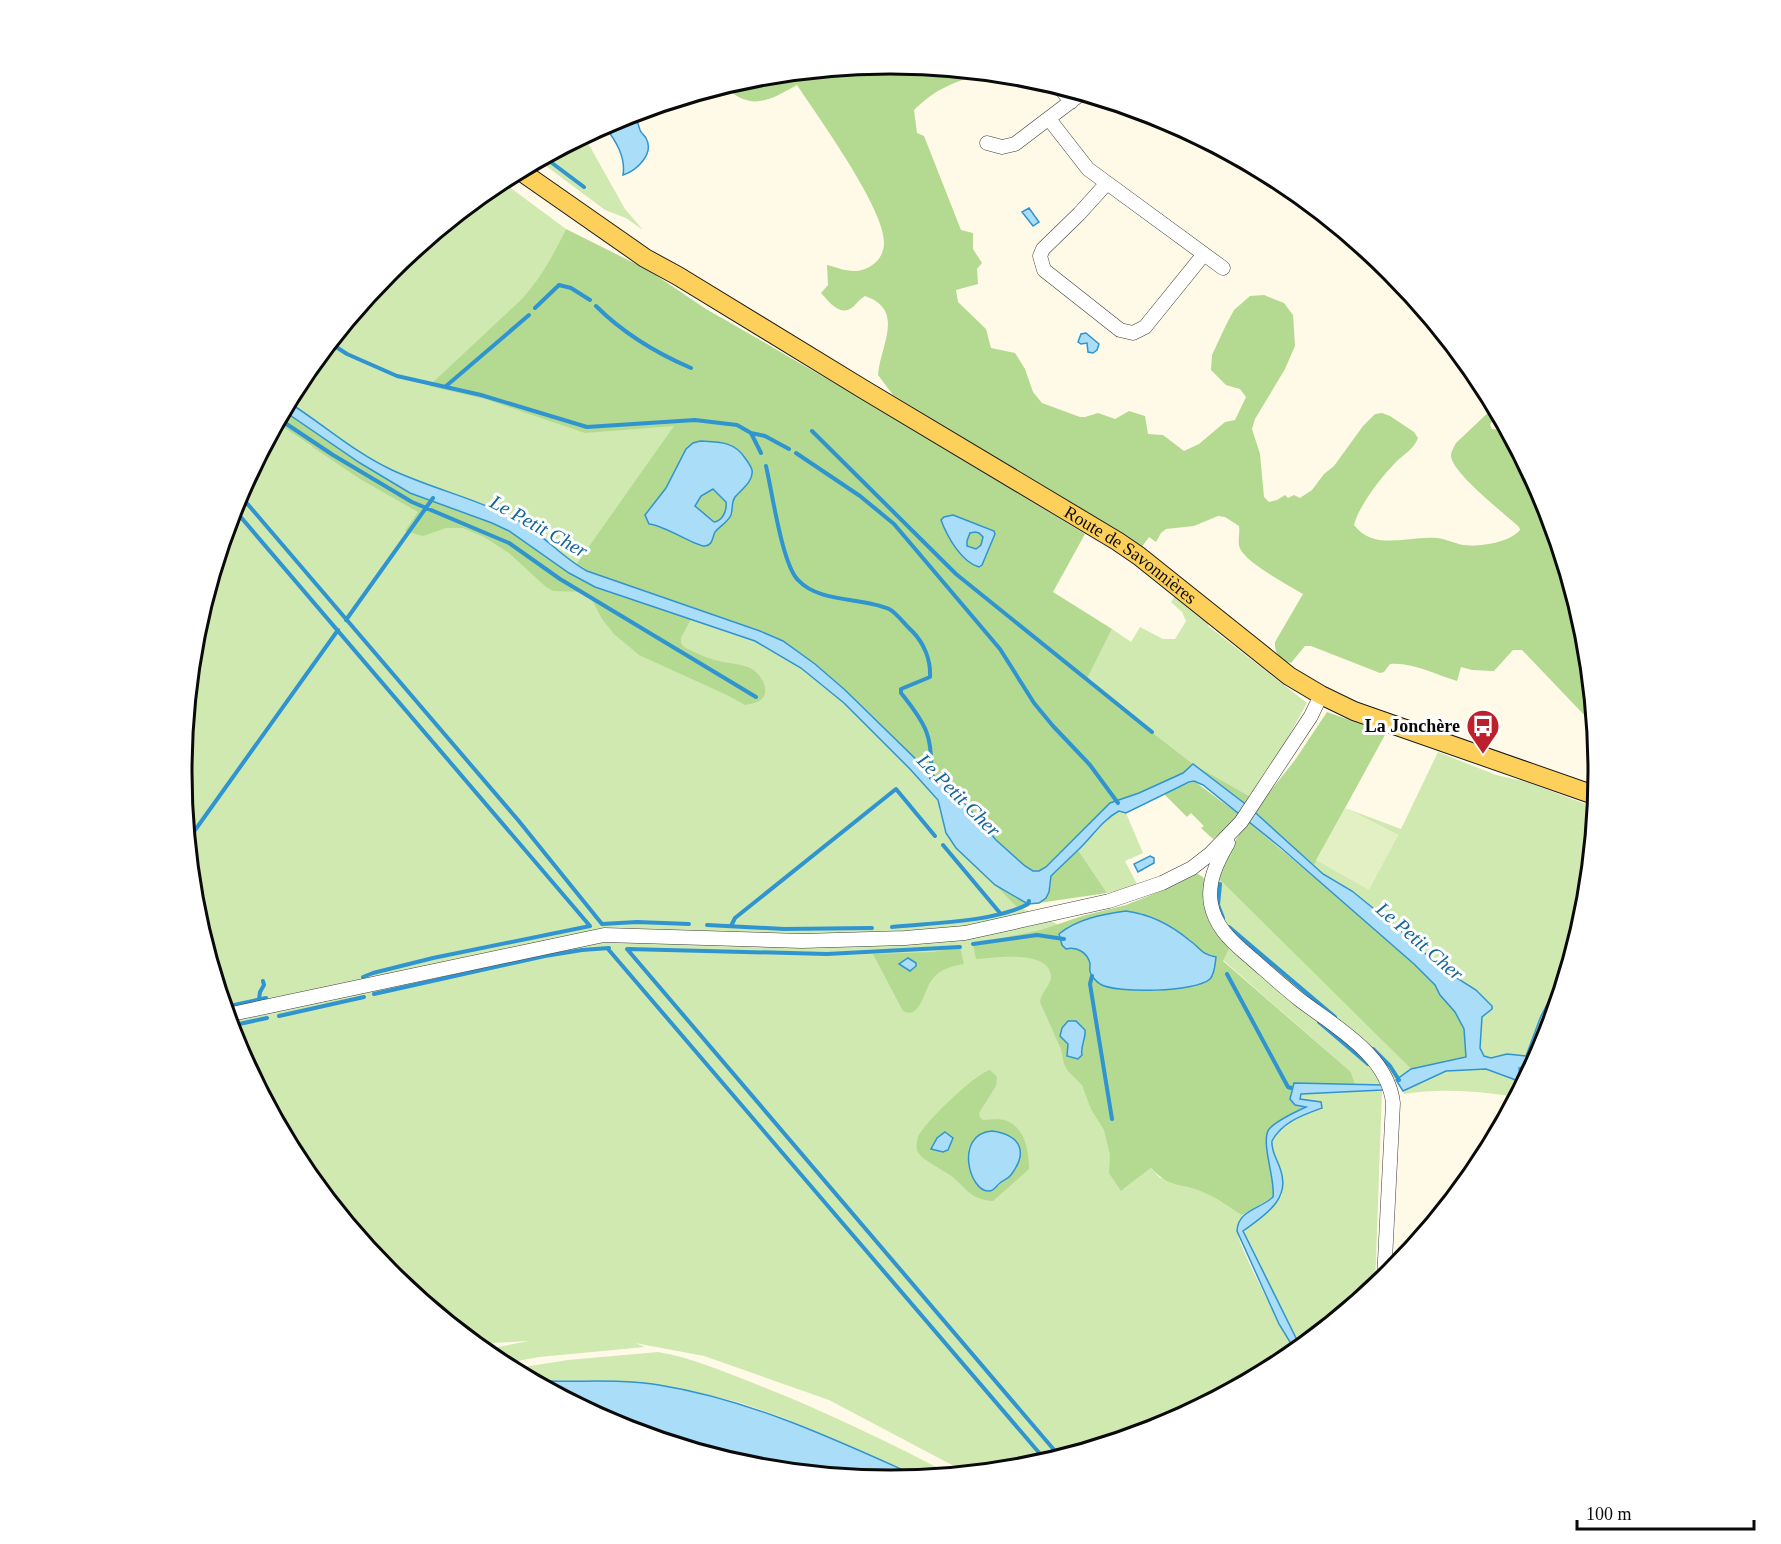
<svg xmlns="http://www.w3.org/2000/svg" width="1781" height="1544" viewBox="0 0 1781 1544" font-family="'Times New Roman',serif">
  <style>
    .green { fill: #cfe9b1 }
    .forest { fill: #b3da90; fill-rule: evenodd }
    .pitch { fill: #e2f0c3 }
    .water { fill: #aaddf7; stroke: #3094d0; stroke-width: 1.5; fill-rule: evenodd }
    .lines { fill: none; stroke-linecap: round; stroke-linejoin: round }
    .stream { stroke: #3094d0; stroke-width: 4 }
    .minor-casing { stroke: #3d3d3d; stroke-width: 15 }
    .major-casing { stroke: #1b1b1b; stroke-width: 20 }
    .minor { stroke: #fff; stroke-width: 14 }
    .major { stroke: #fcd05a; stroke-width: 18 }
    .labels { text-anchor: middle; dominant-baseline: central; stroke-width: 6; stroke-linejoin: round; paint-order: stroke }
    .street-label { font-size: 18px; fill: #0a0a0a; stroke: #fff }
    .poi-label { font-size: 18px; font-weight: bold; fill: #0a0a0a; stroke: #fff; text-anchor: end }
    .water-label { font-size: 20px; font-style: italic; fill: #12649c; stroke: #fff }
    .rim { fill: none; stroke: #0a0a0a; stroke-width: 3 }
  </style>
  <rect width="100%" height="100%" fill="#fffae7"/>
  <path class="green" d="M584 136 625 209 643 230 626 218 605 210 538 160Z
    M500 180 566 229 556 251 722 318 772 347 1079 832 1054 857 939 808 946 833 956 848 1017 906 1057 924 1124 1189 1151 1168 1160 1178 1271 1167C1259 1187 1239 1210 1238 1234 1238 1245 1287 1340 1296 1352L1284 1362 1162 1427 1028 1467 967 1473 829 1400 704 1356 635 1343 645 1347 539 1357 501 1364 482 1350 529 1341 475 1344 389 1273 301 1166 235 1043 195 910 182 772 195 633 236 500 277 423 312 447 322 424 288 402 301 378 389 270Z
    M1175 596 1209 623 1208 626 1307 703 1276 759 1249 796 1193 764 1086 681 1112 629 1131 642 1140 627 1163 639H1175L1186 621 1182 612 1171 602Z
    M1438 752 1496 775 1527 782 1596 808 1586 911 1571 959 1541 1016 1526 1057 1507 1054 1491 1059 1484 1056 1480 1048 1482 1017 1492 1006 1476 990 1441 968 1400 930 1352 891 1323 874 1314 865 1316 860 1369 889 1398 835 1345 808 1401 829Z
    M1119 811 1126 813 1143 853 1125 861 1138 886 1107 893 1078 850 1111 815Z
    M1215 875 1411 1069 1396 1080 1366 1049 1234 938 1215 906Z
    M1231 945 1360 1053 1383 1085 1355 1084 1351 1072 1223 960Z
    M1486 1069 1524 1083 1517 1097C1479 1091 1442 1088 1404 1094L1403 1091 1445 1071Z
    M1382 1090 1375 1287 1301 1348 1242 1231 1263 1216 1282 1195C1282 1188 1283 1179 1282 1172 1279 1163 1272 1155 1272 1145 1271 1127 1308 1113 1322 1108L1299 1099 1301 1094Z
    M658 1352C693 1358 725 1372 758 1385 824 1411 888 1442 952 1475L921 1478 784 1418 741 1403 708 1395 658 1385 612 1382 550 1381 538 1383 511 1369 568 1360Z"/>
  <path class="forest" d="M891 63 986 72C954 83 939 86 914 110L917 133 924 136 961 230 973 233V249L982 263 977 269 978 284 956 290 958 302 986 329 991 348 1015 353 1025 369 1033 392 1042 403 1080 417H1085L1098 413 1115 419 1129 411 1145 416 1148 434 1163 435 1184 451 1199 444 1225 422 1235 420 1246 397 1240 389 1226 385 1211 370 1212 355 1226 325 1234 310 1250 296 1264 295 1284 303 1293 315 1295 346 1285 369 1255 419 1252 429 1260 454 1264 497 1269 502 1277 500 1285 495 1288 498 1294 495 1300 498 1312 490 1324 474 1334 466 1363 426 1375 414 1382 413 1390 416 1414 432 1418 438C1414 449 1404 454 1396 462 1382 476 1358 507 1354 525 1375 552 1408 535 1437 538 1446 539 1454 543 1463 545 1479 547 1509 543 1520 530L1519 527C1505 514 1452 473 1451 456 1451 451 1454 447 1456 443L1495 406 1500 415 1490 424 1492 429 1508 430 1546 501 1586 634 1594 714 1588 719 1522 650H1513L1494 671 1472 670 1461 667 1457 681C1436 675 1413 662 1390 664L1384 672 1380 673 1311 646H1305L1291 663C1280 660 1274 653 1275 642L1303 594C1290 586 1240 560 1239 545 1238 539 1240 533 1239 526L1225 517 1218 516 1194 526 1166 529 1161 533 1156 542 1149 537 1141 548 893 395 878 375C880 346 906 310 865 296 860 299 858 302 854 306 841 318 830 303 821 293L828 285 827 265C835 267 845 271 854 271 870 271 884 259 884 243 885 209 818 117 797 85 768 101 751 112 723 85L753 77Z
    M566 229 648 270 706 309 879 409 1085 534 1053 592 1112 629 1086 681 1193 764 1249 796 1253 799 1248 806 1193 765 1183 773 1139 793 1110 803 1046 867 1039 871H1033L1025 866 996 840 960 798 926 769 845 690 815 664 783 641 760 630 587 571 576 565 674 426 585 433 485 399 429 386 522 299C541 278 554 254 566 229Z
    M284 411 360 463 410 493 492 523 509 531 595 587 691 619 681 638V643L684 647C694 652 704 657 715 660 727 664 741 663 752 669 762 675 772 693 759 701 756 703 749 704 745 705L727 695 639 655 614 634 602 619 590 596 585 592 553 591 546 587 509 553 484 537 463 528H446L423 536 405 531 418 512 360 479 277 423Z
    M1327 712 1386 733 1314 865 1253 813 1295 760Z
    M1194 781 1241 816 1213 839 1201 828 1204 826 1191 813 1187 817 1164 794Z
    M1247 821 1341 900 1414 964 1435 985 1440 995 1455 1012 1464 1029 1466 1057 1411 1069 1215 875Z
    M1078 850 1107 893 1039 903C1049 896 1051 888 1051 876Z
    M1196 873 1203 877 1231 945 1223 961 1351 1072 1355 1084 1294 1083 1290 1099 1307 1106C1235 1140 1282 1147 1273 1197L1242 1215C1230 1208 1218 1198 1205 1193 1181 1181 1173 1191 1151 1168L1121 1191 1109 1173 1110 1155 1104 1130 1091 1109 1082 1085 1068 1071 1064 1064 1061 1049 1040 1002C1041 992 1052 985 1051 975 1047 949 993 958 976 959L973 944 1041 930 1082 916 1126 905 1166 889 1190 875ZM1141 913C1165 924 1186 934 1204 955L1196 986 1145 991 1116 989 1091 974C1090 960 1086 952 1072 947L1068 927 1088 919Z
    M995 885 998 887 1028 904 1017 907Z
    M960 947 964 964C951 966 938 970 931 981 924 991 920 1020 903 1011L873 954 933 952Z
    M1561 993 1545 1044 1536 1062 1550 1013Z
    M990 1070 997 1077 996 1086 979 1113 980 1117 983 1120C989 1120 993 1119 998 1119 1024 1121 1029 1149 1029 1169L993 1201C973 1200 968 1191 954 1178 945 1170 921 1161 917 1150 916 1146 917 1141 918 1137 925 1122 975 1074 990 1070ZM971 1144 1019 1159 1011 1176 994 1189 969 1155 968 1149Z"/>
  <path class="pitch" d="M1345 808 1398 835 1369 890 1316 860Z"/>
  <path class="water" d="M632 113C637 119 638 123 640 130 641 133 644 135 646 138 655 154 636 171 623 175 626 156 615 140 604 125Z
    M1029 208 1039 222 1033 226 1022 212Z
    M1086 333 1099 344 1097 350 1093 353 1088 352 1087 343 1081 344 1078 342 1081 334Z
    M288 402C323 424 355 453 392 470 433 489 477 499 516 519 542 533 561 557 587 571L760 631 783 641 815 664 845 690 926 769 960 798 996 840 1025 866 1033 871H1039L1046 867 1110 803 1139 793 1183 773 1193 764 1248 806 1323 874 1352 891 1400 930 1441 968 1476 990 1492 1006V1009L1482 1017 1480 1048 1484 1056 1491 1058 1507 1054 1526 1056 1541 1016 1571 959 1561 993 1550 1013 1536 1062 1529 1075 1525 1066 1519 1068 1520 1076 1527 1077 1524 1083 1486 1069 1446 1071 1403 1091 1396 1080 1411 1069 1466 1057 1464 1029 1455 1012 1440 995 1435 985 1414 964 1280 847 1203 785 1194 781 1189 782 1126 813 1119 811C1102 820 1092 837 1078 850 1069 859 1060 867 1051 876L1049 892 1046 898 1039 903 1028 904 995 885 956 848 946 833 938 800 910 769 844 703 801 668 755 641 595 587 569 573 509 531 492 523 410 493 360 463 284 411Z
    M700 441C718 442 734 441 745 458 748 462 751 466 752 470 754 481 741 490 735 497 731 503 733 509 731 515 728 522 720 526 715 532 712 538 713 545 705 546 697 547 664 525 649 524L645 515 666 488 686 449 693 443ZM713 489 726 502C727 510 723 521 714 522L695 506 701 496Z
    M953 515 994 531 995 534 982 565 979 567C961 562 947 536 941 520L944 517ZM975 532 979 533 983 537 981 545 976 549 967 546V541L970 533Z
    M1150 856 1154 858V863L1138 872 1134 864Z
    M1126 911C1149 914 1171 925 1189 940 1201 948 1200 954 1216 957 1215 964 1215 973 1210 979 1196 992 1116 994 1100 984 1097 982 1092 977 1091 974 1089 971 1090 968 1090 964 1088 953 1077 946 1066 949L1062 945 1059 934C1077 919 1103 914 1126 911Z
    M908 958 916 963V966L910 971 899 964Z
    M1068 1021H1076L1085 1030C1086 1040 1080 1046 1082 1055L1078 1059 1067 1056 1068 1044 1060 1036 1062 1028Z
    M1294 1083 1383 1085 1384 1088 1382 1090 1301 1094 1300 1099 1321 1102 1322 1108C1303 1115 1282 1122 1272 1141 1271 1151 1277 1159 1280 1168 1292 1199 1265 1215 1243 1231L1301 1348 1296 1352 1279 1324 1237 1231C1238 1210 1260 1209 1273 1197 1276 1180 1259 1139 1270 1128 1278 1120 1295 1112 1306 1107L1295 1105 1290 1099Z
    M992 1131C1020 1135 1029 1151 1011 1175 1008 1179 1003 1180 1000 1183 996 1186 994 1191 989 1191 969 1192 954 1134 992 1131Z
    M945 1132 953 1138 948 1150 943 1152 931 1149 937 1138Z
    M550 1381C586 1382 624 1379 659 1385 752 1400 836 1440 921 1478L890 1481 752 1467 619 1427 538 1383Z"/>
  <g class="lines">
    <path class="stream" d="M544 157 584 187
      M596 306C623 333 656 353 691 368
      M535 308 559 285 571 288 590 300
      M330 343 347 354 397 376 481 395 587 427 695 420 737 425 751 433 761 453
      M445 387 529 315
      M279 419 333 455 412 502 509 543 560 579 756 697
      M812 431 956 574 1152 732
      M751 433 765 436 789 449
      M796 453 860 496 894 524 1000 649 1034 703 1053 726 1090 765 1118 803
      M766 466C772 491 782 564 798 580 819 603 862 597 889 609 897 613 905 625 912 631 924 643 931 660 930 677L901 689V693C927 725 933 737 931 778
      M239 494 518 820 602 924
      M233 508 590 926
      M346 620 433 498
      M188 840 338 630
      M943 845 1000 913
      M1220 884 1218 905 1223 918
      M602 924 637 922 689 924
      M707 925 784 929 872 928
      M731 926 735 918 896 789 935 836
      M892 927C930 923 996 922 1028 904L1029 901
      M1229 927 1335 1017
      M973 944 1037 935 1064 939
      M608 949 1047 1462
      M627 949 1061 1458
      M628 949 827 954 960 947
      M1227 974 1288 1087 1291 1088
      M1092 976 1090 984 1112 1119
      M363 977 373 973 433 958 590 926
      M374 994 545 956 582 950 609 948
      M259 999 260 992 264 985 263 981
      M225 1007 266 998
      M279 1016 364 997
      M1319 1022 1368 1064
      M230 1026 267 1018
      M1373 1049 1390 1066 1399 1080"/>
    <g class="minor-casing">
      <path id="minor" d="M1058 85 1071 102
        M1049 119 1088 169 1223 268
        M987 143 1002 147 1015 144 1082 93
        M1107 183 1079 214 1043 249 1040 256 1044 270 1120 330 1133 333 1145 327 1204 254
        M1228 843C1217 862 1207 882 1211 904 1215 925 1229 939 1244 952 1263 968 1281 985 1300 1000 1334 1026 1388 1055 1393 1103L1384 1280
        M227 1015 604 935 802 941 905 938 965 933 1109 901 1162 883 1192 868 1210 854 1241 822 1311 716 1321 695"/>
    </g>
    <g class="major-casing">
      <g id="major">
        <path id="s1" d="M519 170 645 258 678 276 863 389 1117 541 1139 556 1289 676 1321 695 1354 711 1597 796"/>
      </g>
    </g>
    <use href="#minor" class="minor"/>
    <use href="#major" class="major"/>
  </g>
  <defs>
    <g id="bus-pin" transform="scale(1.725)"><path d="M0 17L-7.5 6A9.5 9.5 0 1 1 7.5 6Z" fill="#bb202c" stroke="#fff"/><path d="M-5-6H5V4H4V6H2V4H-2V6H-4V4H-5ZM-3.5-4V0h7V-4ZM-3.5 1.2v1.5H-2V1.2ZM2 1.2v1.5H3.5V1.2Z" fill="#fff"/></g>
  </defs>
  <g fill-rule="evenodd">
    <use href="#bus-pin" x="1483" y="726"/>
  </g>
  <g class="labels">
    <g class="street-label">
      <text stroke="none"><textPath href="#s1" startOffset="723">Route de Savonnières</textPath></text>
    </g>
    <g class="poi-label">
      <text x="1460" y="726">La Jonchère</text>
    </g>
    <g class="water-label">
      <text transform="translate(539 526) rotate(29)">Le Petit Cher</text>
      <text transform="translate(959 795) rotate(45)">Le Petit Cher</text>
      <text transform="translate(1420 941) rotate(41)">Le Petit Cher</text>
    </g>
  </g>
  <path d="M0 0H1781V1544H0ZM192 772a698 698 0 1 1 1396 0a698 698 0 1 1-1396 0Z" fill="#fff" fill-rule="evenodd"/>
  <path class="rim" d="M192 772a698 698 0 1 1 1396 0a698 698 0 1 1-1396 0Z"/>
  <path d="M1577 1520v9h177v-9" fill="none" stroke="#0a0a0a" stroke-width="3"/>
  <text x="1586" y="1520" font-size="18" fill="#0a0a0a" stroke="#ffffff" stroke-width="4.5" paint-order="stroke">100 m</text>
</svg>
